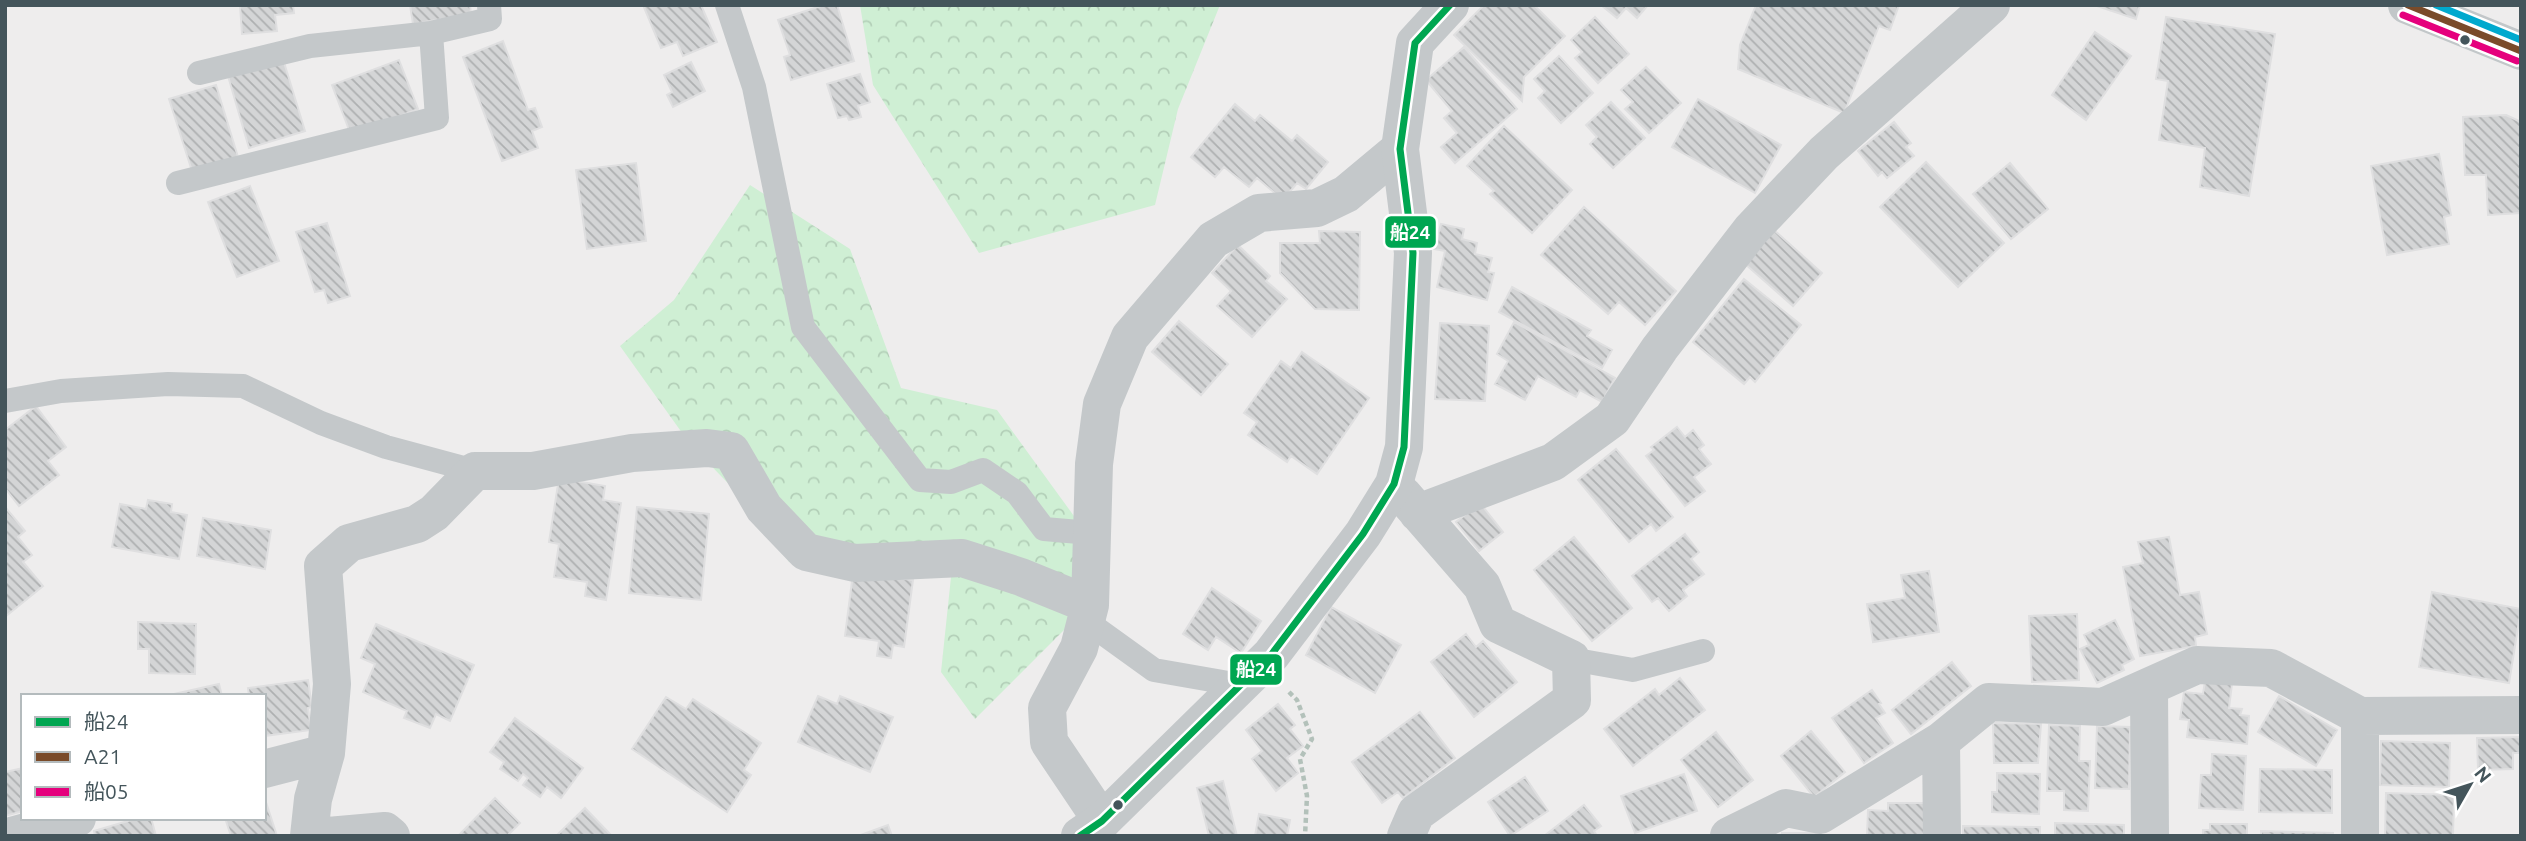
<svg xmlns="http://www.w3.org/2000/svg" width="2526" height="841" viewBox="0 0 2526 841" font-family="Ubuntu,'Noto Sans JP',sans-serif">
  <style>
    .forest { fill: url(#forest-crowns) }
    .building { fill: url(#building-back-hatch); stroke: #dfdfe0; stroke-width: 2 }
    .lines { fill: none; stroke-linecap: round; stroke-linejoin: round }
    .path { stroke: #b3c1ba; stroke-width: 4.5; stroke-dasharray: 5 3.5; stroke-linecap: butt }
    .service { stroke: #c4c8ca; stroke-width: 24 }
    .minor { stroke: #c4c8ca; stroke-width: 38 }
    .tertiary { stroke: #c4c8ca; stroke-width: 38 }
    .primary { stroke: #c2c7c9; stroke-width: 38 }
    .bus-1-casing { stroke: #fff; stroke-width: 12 }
    .bus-2-casing { stroke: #fff; stroke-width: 12 }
    .bus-3-casing { stroke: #fff; stroke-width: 12 }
    .bus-4-casing { stroke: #fff; stroke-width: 12 }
    .bus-1 { stroke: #00a651; stroke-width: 7 }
    .bus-2 { stroke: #7a4b2a; stroke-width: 7 }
    .bus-3 { stroke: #e5007d; stroke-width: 7 }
    .bus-4 { stroke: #00a9ce; stroke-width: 7 }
    .bus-dot { fill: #44555b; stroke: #fff; stroke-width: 2.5 }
    .line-badge { stroke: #fff; stroke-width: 2.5 }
    .badge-label { font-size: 19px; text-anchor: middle; font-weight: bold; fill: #fff }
  </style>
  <defs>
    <pattern id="forest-crowns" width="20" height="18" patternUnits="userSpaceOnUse" patternTransform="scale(1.75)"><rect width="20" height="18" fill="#cfefd4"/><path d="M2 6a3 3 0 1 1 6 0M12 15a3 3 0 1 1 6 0" fill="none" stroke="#b3cfb8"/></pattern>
    <pattern id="building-back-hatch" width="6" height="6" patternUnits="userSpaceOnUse" patternTransform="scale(1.75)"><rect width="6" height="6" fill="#d4d5d6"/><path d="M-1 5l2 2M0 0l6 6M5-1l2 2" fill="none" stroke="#aeb0b1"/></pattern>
  </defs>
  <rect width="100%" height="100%" fill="#eeeded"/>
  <path class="forest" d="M860 5H1220L1178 109 1155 205 979 253 873 85Z
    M750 185 850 249 901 388 997 410 1079 523V615L975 719 941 672 951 577 789 562 752 508 690 444 620 346 674 300Z"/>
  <path class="building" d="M240 5H293L294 13 275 15 277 31 242 34Z
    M410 5H470L471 14 413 24Z
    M643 5H701L717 42 683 56 677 42 661 48Z
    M824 5H837L854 61 791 80 784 57 790 55 778 20Z
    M1484 5H1534L1565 36 1524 77 1522 101 1454 35Z
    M1601 5H1648L1637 18 1626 8 1617 18Z
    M1756 5H1899L1890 30 1879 26 1844 113 1738 69 1740 45Z
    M2094 5H2140L2136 19Z
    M1595 17 1629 54 1598 83 1575 58 1582 52 1571 40Z
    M2166 17 2275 34 2249 196 2200 187 2205 148 2159 140 2168 81 2156 79Z
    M2095 32 2131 56 2086 120 2052 95Z
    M503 41 528 110 535 108 542 127 532 131 538 148 502 161 463 57Z
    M1464 47 1517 109 1455 163 1441 147 1457 133 1444 118 1452 111 1426 80Z
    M1559 56 1593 93 1561 123 1538 98 1545 91 1534 79Z
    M283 59 305 131 249 148 228 76Z
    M399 60 418 109 351 135 332 85Z
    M691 62 705 91 673 107 667 95 672 92 664 75Z
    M1646 67 1681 103 1649 133 1625 109 1633 102 1621 90Z
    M860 74 870 102 858 106 861 117 849 120 847 116 838 118 827 84Z
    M216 85 238 157 192 171 169 99Z
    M1698 99 1781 145 1755 193 1672 147Z
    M1611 102 1645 138 1613 168 1590 144 1597 137 1586 125Z
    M1235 104 1255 121 1260 115 1292 141 1297 135 1328 162 1306 189 1297 183 1283 200 1257 178 1249 187 1224 167 1215 177 1191 157Z
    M2506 115 2521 122V213L2488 215 2486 175H2465L2463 117Z
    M1894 122 1911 143 1906 147 1914 156 1887 178 1882 172 1878 176 1858 151Z
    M1504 126 1572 190 1532 233 1490 194 1494 191 1467 166Z
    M2439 154 2451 215 2444 217 2449 244 2387 255 2371 166Z
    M1926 162 2004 243 1958 287 1880 207Z
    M636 163 646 241 587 249 576 170Z
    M2010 163 2048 209 2011 239 1973 194Z
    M250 186 279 261 237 277 208 202Z
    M1584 207 1676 291 1645 325 1619 302 1608 314 1541 255Z
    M327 223 350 296 328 303 324 290 315 292 296 232Z
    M1441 224 1464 229 1462 239 1477 243 1475 254 1492 258 1488 272 1494 273 1487 300 1437 287 1445 251 1434 249Z
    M1774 230 1822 273 1793 306 1745 264Z
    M1319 231 1360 232 1359 310 1315 309 1280 273V243H1320Z
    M1238 245 1270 276 1266 281 1287 299 1252 337 1217 306 1231 291 1212 273Z
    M1744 279 1801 325 1755 382 1750 377 1744 384 1693 342Z
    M1512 287 1591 330 1587 336 1612 350 1602 368 1499 312Z
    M1179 321 1228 364 1201 395 1152 352Z
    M1514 322 1615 378 1602 402 1580 390 1576 397 1538 376 1525 400 1495 384 1508 361 1497 354Z
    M1440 323 1489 326 1485 401 1435 399Z
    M1302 352 1369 398 1317 474 1291 456 1287 462 1248 435 1257 422 1244 413 1281 361 1291 368Z
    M36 406 66 447 48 461 59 475 19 506 5 488V430Z
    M1677 427 1685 437 1693 430 1704 445 1699 449 1711 464 1694 477 1705 491 1685 506 1646 456 1654 450 1651 447Z
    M1616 449 1673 517 1656 531 1651 524 1629 542 1578 480Z
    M559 478 605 486 603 500 621 503 606 600 585 596 587 582 554 577 559 544 549 542Z
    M148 500 172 504 171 512 187 515 179 559 112 547 120 504 146 509Z
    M1480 503 1503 532 1479 551 1456 522Z
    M637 507 709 514 701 600 629 593Z
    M6 508 25 531 18 537 32 555 23 562 43 586 5 617Z
    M203 518 271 530 265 569 197 556Z
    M1685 534 1699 552 1691 559 1704 574 1683 590 1687 596 1669 611 1658 598 1652 602 1632 576Z
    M1574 537 1632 608 1592 641 1534 570Z
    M2169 537 2180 595 2199 592 2207 634 2195 637 2196 646 2140 656 2123 567 2143 563 2138 542Z
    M1929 571 1939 632 1873 642 1867 604 1905 598 1901 575Z
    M853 573 913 580 904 647 893 645 891 658 877 656 879 641 845 636Z
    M1212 588 1261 621 1241 653 1216 637 1208 650 1183 634Z
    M2432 592 2521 609 2509 683 2419 667Z
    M1331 607 1401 645 1375 693 1306 655Z
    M2077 614 2079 680 2032 682 2029 616Z
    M2115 620 2134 659 2122 665 2124 670 2097 683 2080 649 2089 645 2084 635Z
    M138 622 196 624 195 674 149 673V649H138Z
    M376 624 474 665 450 721 436 714 430 728 404 718 407 711 363 692 375 664 361 658Z
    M1466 634 1476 647 1483 641 1517 682 1474 717 1431 662Z
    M1952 662 1971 686 1911 734 1892 710Z
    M1680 678 1705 710 1633 766 1604 729 1655 689 1659 695Z
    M308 680 312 707 308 708 311 730 264 736V696H249L248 688Z
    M2205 681 2232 684 2229 708 2242 709 2240 715 2249 716 2247 744 2187 737 2189 720 2180 719 2184 692 2203 694Z
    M219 684 222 696H165Z
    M1872 690 1881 703 1879 704 1885 713 1876 718 1893 743 1864 763 1832 718Z
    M818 696 837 704 840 696 893 717 870 772 798 742Z
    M2279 696 2337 730 2316 766 2258 732Z
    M666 697 686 709 693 699 761 743 744 770 751 775 727 812 632 749Z
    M1278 704 1295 725 1290 729 1303 746 1287 758 1298 773 1276 791 1252 759 1262 751 1246 730Z
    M1420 712 1455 758 1403 798 1398 792 1382 803 1352 762Z
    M515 718 583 768 561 798 547 787 540 797 523 785 528 778 523 774 518 781 500 769 504 762 490 752Z
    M1993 723 2041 724 2038 763H1994Z
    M2049 725 2080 726 2079 761H2090L2088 811 2064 810V791H2047Z
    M2097 726 2130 727 2129 789 2095 788Z
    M1811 731 1845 772 1814 797 1781 756Z
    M1716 732 1753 780 1718 807 1681 760Z
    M2521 737V753H2513V769L2478 770 2477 738Z
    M2381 741 2450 743 2449 787 2380 785Z
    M2212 754 2246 756 2243 810 2199 808 2201 775H2211Z
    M23 768V811L5 816V772Z
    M2260 769 2332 770V813L2259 812Z
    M1997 773 2040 774 2039 814 1992 812V792H1997Z
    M1684 774 1697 811 1635 833 1621 796Z
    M1525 777 1548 811 1510 836 1488 802Z
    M1223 781 1237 836H1209L1197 788Z
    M2386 793 2454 795 2453 836H2385Z
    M264 796 277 836H231L225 818H264Z
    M495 798 520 823 507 836H458Z
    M1888 803H1925L1924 836H1867L1868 810 1888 811Z
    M1584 805 1601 826 1594 831 1597 836H1544Z
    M585 808 612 836H556Z
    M1259 814 1290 820 1287 836H1255Z
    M138 818H151L156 836H95L94 831Z
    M2055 823 2124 825V836H2055Z
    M2210 824H2247V836H2203V830H2210Z
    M888 825 892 836H858Z
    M1963 826 2040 827V836H1963Z
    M2261 831 2333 833V836H2261Z
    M1782 833H1821L1820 836H1782Z"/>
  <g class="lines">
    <path class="path" d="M1289 692 1297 700 1312 739 1300 759 1307 796 1305 836"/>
    <path class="service" d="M727 5 754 87 803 327 920 480 951 482 983 470 1017 493 1044 529 1091 533
      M199 73 310 46 431 33
      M178 183 437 118 431 33 490 19 489 5
      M5 401 61 391 168 384 243 386 321 423 386 447 475 471
      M1086 621 1154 670 1240 685
      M1571 659 1633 670 1703 651"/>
    <path class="minor" d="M1403 495 1482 586 1498 624 1571 659 1572 700 1416 813 1406 836
      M1418 513 1553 462 1612 419 1660 348 1751 230 1824 153 1991 5
      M2149 688 2150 836
      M1941 741 1942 836
      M264 769 326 753
      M1102 821 1049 742 1047 708 1079 648 1090 605 1094 464 1102 404 1130 337 1213 240 1259 213 1317 208 1346 194 1400 149
      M11 836 77 818
      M309 836 313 799 326 753 332 684 323 566 349 543 417 524 434 513 475 471H533L632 453 707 448 731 451 764 508 806 552 855 563 962 558 1021 577 1090 605
      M328 836 385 831 391 836
      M1729 836 1786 808 1820 815 1941 741 1989 702 2103 707 2197 665 2271 668 2360 716 2521 715
      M2360 836V716"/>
    <path class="tertiary" d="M1080 836 1102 821 1271 655 1363 534 1394 484 1404 447 1413 253 1400 149 1415 43 1450 5"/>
    <path class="primary" d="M2407 5 2521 51"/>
    <g class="bus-1-casing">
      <path id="bus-1" d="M1080 836 1102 821 1271 655 1363 534 1394 484 1404 447 1413 253 1400 149 1415 43 1450 5"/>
    </g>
    <g class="bus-2-casing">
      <path id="bus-2" d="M2408 5 2521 51"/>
    </g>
    <g class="bus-3-casing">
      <path id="bus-3" d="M2403 15 2517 61"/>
    </g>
    <g class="bus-4-casing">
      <path id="bus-4" d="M2436 5 2521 40"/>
    </g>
    <use href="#bus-1" class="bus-1"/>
    <use href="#bus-2" class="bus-2"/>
    <use href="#bus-3" class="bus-3"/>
    <use href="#bus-4" class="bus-4"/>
  </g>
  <g class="bus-dot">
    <circle cx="2465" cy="40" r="6"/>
    <circle cx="1118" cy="805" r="6"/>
  </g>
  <g class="line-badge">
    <rect x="1384" y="215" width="53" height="34" rx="7" fill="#00a651"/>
    <rect x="1229" y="653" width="54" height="33" rx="7" fill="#00a651"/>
  </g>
  <g class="badge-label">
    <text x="1410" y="239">船24</text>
    <text x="1256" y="676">船24</text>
  </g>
  <rect width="2526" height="841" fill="none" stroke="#44555b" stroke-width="14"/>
  <rect x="21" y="694" width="245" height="126" fill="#ffffff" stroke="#b4bbbd" stroke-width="2"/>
  <rect x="35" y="717" width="35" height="10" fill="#00a651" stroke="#b4bbbd" stroke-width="2"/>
  <text x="84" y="729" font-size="21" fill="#44555b">船24</text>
  <rect x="35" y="752" width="35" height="10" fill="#7a4b2a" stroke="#b4bbbd" stroke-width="2"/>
  <text x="84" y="764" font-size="21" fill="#44555b">A21</text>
  <rect x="35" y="787" width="35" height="10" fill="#e5007d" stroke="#b4bbbd" stroke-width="2"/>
  <text x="84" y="799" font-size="21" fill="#44555b">船05</text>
  <g transform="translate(2470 785) rotate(51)" stroke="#ffffff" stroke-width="5" paint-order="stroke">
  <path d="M0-5L12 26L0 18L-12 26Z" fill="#44555b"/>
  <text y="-10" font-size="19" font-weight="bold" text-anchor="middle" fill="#44555b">N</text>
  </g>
</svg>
